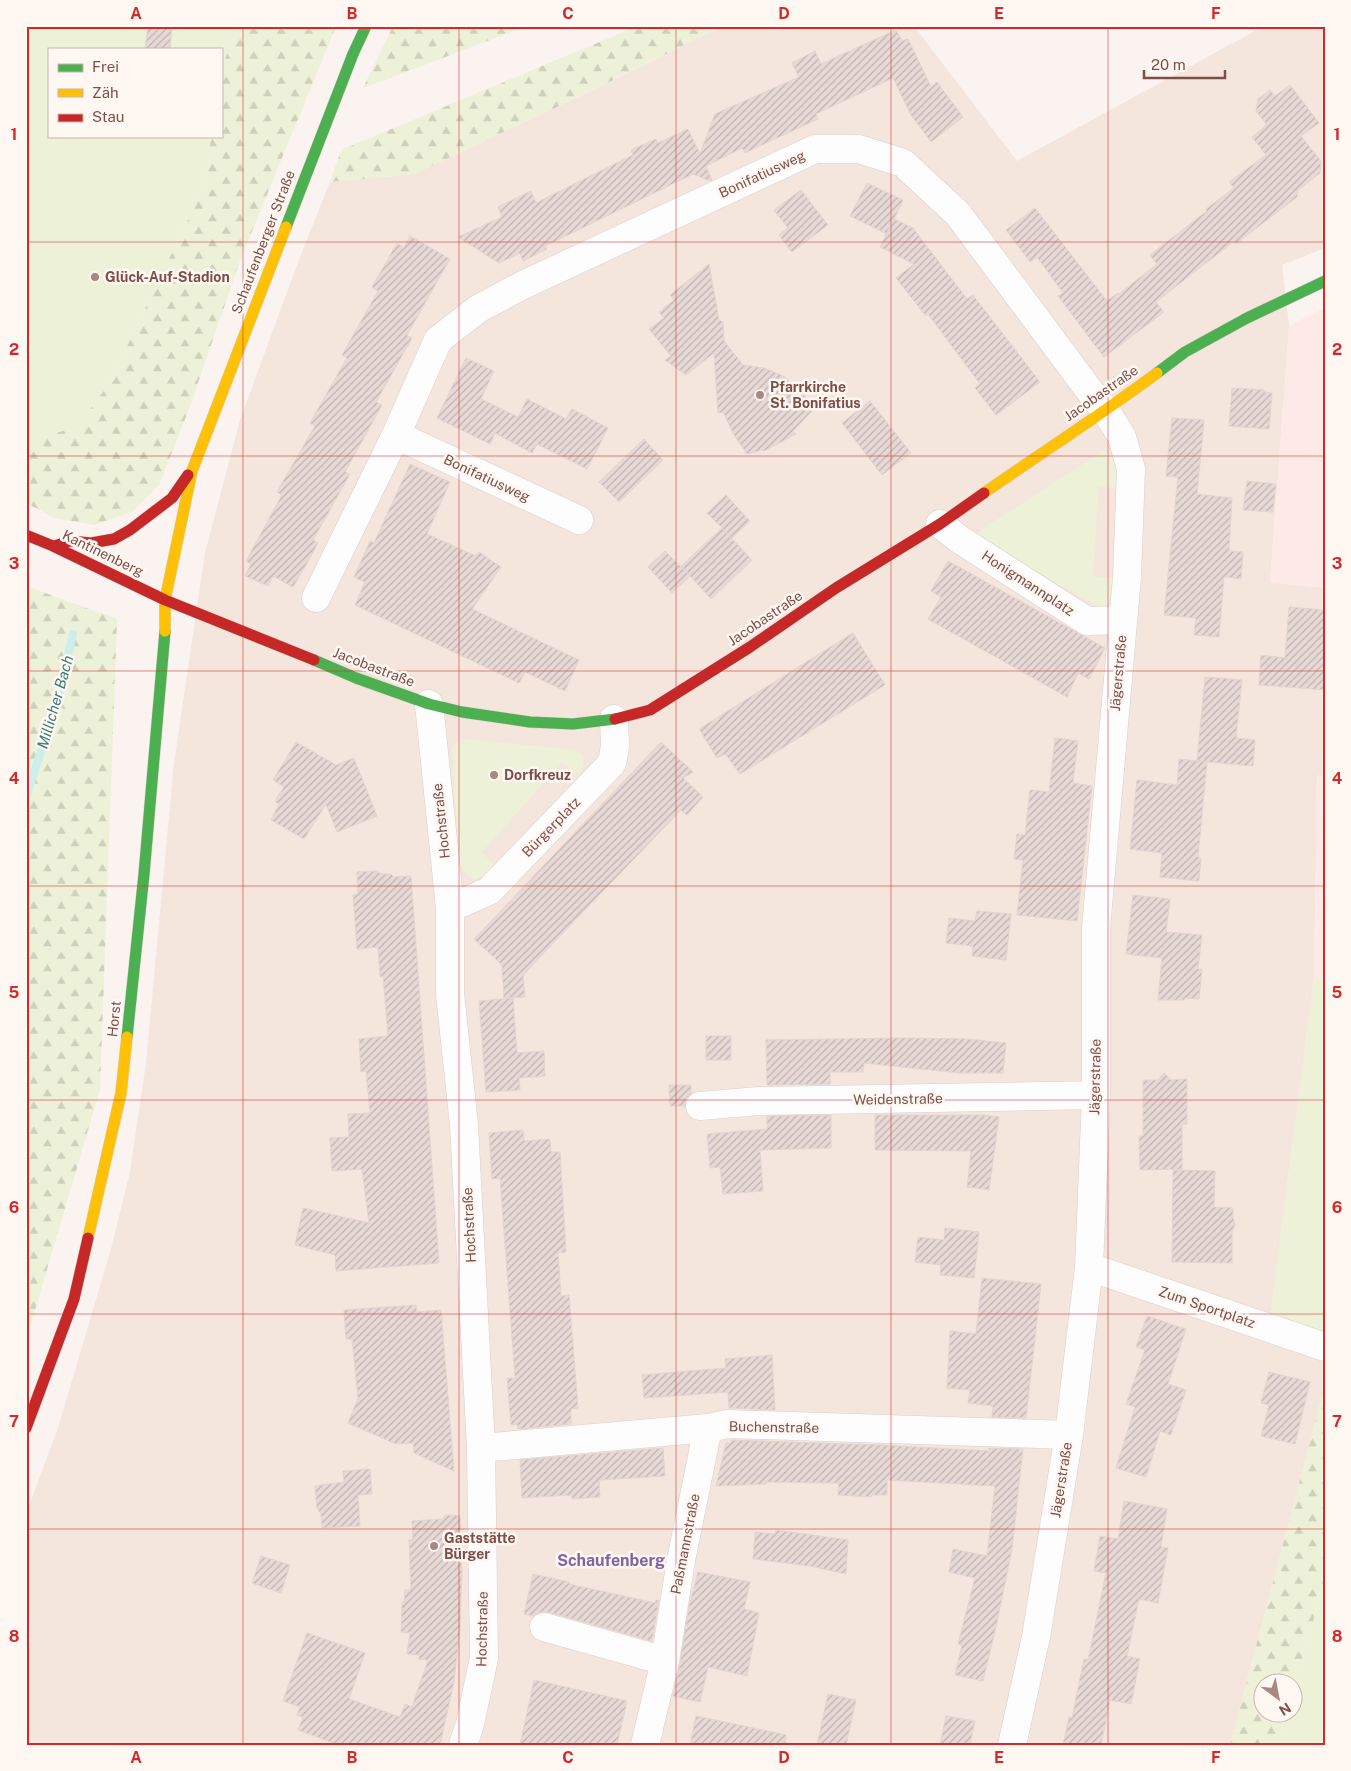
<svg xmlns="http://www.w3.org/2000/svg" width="1351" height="1771" viewBox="0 0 1351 1771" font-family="'Public Sans',sans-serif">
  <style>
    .residential { fill: #f4e5dd }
    .commercial { fill: #fde9e5 }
    .grass { fill: #ecf1d8 }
    .forest { fill: url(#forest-firs) }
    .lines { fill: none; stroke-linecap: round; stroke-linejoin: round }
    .stream { stroke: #cdeeea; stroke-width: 8 }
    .building { fill: url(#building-hatch); stroke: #e4d4d0 }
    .street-casing { stroke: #dbd0cc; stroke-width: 29 }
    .fast-casing { stroke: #dbcfcc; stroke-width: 12 }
    .slow-casing { stroke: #dbcfcc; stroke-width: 12 }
    .jam-casing { stroke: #dbcfcc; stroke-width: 12 }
    .street { stroke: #fefdfd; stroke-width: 28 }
    .fast { stroke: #4caf50; stroke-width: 11 }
    .slow { stroke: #ffc107; stroke-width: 11 }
    .jam { stroke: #c62828; stroke-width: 11 }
    .grid { fill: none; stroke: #d62828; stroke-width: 1; stroke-opacity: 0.55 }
    .poi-dot { fill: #a98882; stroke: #fff7f2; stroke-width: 2 }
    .labels { text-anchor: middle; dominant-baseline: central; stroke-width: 5; stroke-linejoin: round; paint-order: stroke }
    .street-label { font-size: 14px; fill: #7e4f48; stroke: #fff7f2 }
    .poi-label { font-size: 14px; font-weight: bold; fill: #7e4f48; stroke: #fff7f2; text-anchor: start }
    .water-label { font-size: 15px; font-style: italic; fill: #377d79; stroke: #fff7f2 }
    .quarter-label { font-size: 16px; font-weight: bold; fill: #7f65a1; stroke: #fff7f2 }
    .neatline { fill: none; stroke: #d62828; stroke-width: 2 }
    .grid-label { font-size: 16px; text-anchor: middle; font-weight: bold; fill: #d62828 }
  </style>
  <defs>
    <pattern id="forest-firs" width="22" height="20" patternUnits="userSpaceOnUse" patternTransform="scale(1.25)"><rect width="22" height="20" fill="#ecf1d8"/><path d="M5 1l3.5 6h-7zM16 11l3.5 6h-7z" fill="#ced0bb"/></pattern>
    <pattern id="building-hatch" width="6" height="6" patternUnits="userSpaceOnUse" patternTransform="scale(1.25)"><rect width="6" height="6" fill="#e7d9d5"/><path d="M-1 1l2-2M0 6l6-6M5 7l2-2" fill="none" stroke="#c0b2af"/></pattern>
  </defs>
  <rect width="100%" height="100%" fill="#faf3ef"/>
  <path class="residential" d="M723 26H914L1017 161 1264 26H1325V248L1282 265 1289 326 1270 582 1325 588V776H1317L1314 977 1270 1317 1325 1355V1385L1230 1745H26V1514L58 1428 111 1249 130 1172 146 1063 174 763 205 553 240 420 300 257 330 182 414 174 589 92Z"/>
  <path class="commercial" d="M1325 308V588L1270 583 1289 326Z
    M1317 775 1325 776V977H1314Z"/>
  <path class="grass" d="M26 26H238L221 69V49H49V136H211L207 180 109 384 72 435 26 440Z
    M1105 450 1118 460 1125 489 1099 487 1093 576 1116 578 1113 606 1096 605 1022 564 977 536 978 532 985 527Z
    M465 739 576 750 584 756 581 775 562 763 482 852 495 867C474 886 466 881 458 856L452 747 459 740Z
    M1314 977H1325V1336L1270 1317Z
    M1325 1580V1745H1277L1286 1714H1294V1687Z"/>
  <path class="forest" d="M238 26H336L241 258 189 409 159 485 132 512 94 525 55 518 26 503V440L76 428 109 384 207 180 211 136H221V69Z
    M393 26H527L363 88Z
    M638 26H723L589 92 414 174 330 182 341 150Z
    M26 586 117 619 100 1089 26 1341Z
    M1325 1385V1580L1294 1687V1684H1264V1714H1286L1277 1745H1230Z"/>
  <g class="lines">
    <path class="stream" d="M26 797 58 699 73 634"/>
  </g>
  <path class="building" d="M148 26H172L170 49H145Z
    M896 30 902 41 908 39 931 87 937 82 963 117 931 142 911 115 893 78 816 114 818 119 745 153 742 148 706 166 712 180 710 181 693 174 545 246 547 249 523 261 520 253 499 263 458 237 502 217 498 207 531 191 536 203 633 155 631 150 656 139 658 143 688 129 700 154 715 114 799 77 792 63 815 51 821 64Z
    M1290 85 1319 123 1301 136 1321 161 1320 173 1298 190 1297 197 1237 243 1233 242 1156 302 1164 312 1104 357 1058 296 1063 293 1037 257 1030 262 1006 230 1035 208 1107 301 1118 293 1119 294 1157 264 1150 255 1207 211 1206 209 1234 188 1229 182 1266 155 1252 137 1267 125 1256 111 1258 99 1270 90 1275 96Z
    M867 183 903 200 887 234 850 216Z
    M801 190 828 225 792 252 779 235 788 228 774 210Z
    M894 219 913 228 967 299 973 295 1040 382 996 415 975 388 980 384 960 357 928 314 926 316 896 278 914 264 880 247Z
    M410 236 450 259 407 335 412 338 376 402 382 405 345 472 350 474 313 540 318 543 306 565 293 587 273 576 268 586 245 576 251 564 246 561 282 495 277 492 315 426 310 423 347 358 342 355 378 291 372 287 397 243 404 248Z
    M709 264 719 320 723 322 724 341 743 365 764 368 783 376 800 390 814 409 793 431 796 434 764 451 762 450 747 454 734 435 723 412 718 413 714 353 686 375 665 360 671 356 649 329 664 318 659 312 674 300 670 295Z
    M466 358 494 371 481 399 518 417 527 399 566 419 572 409 608 428 587 469 537 444 532 453 495 433 490 444 437 418Z
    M1232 388 1264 390V392L1272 393 1269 429 1229 426Z
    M870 401 911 453 882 475 842 423Z
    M1172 418 1204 420 1197 494 1232 498 1229 551 1243 552 1241 579 1224 577 1219 637 1194 635 1196 618 1164 615 1178 477 1166 476Z
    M644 439 663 460 619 502 599 482Z
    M410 464 450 482 427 534 476 556 479 552 501 567 472 609 579 660 565 691 525 672 519 683 355 605 365 582 354 577 370 541 374 543Z
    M1247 481 1276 484 1273 512 1243 510Z
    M726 495 750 521 732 538 707 513Z
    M722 528 752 560 711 599 681 566Z
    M665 551 690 576 672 593 648 567Z
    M948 561 1105 648 1089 679 1078 673 1067 697 928 619 941 597 931 591Z
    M1289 607 1325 610V690L1259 685 1261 655 1285 658Z
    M853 633 885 685 740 774 725 754 717 758 699 729Z
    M1205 677 1242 680 1236 738 1255 740 1253 766 1197 761Z
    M1055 738 1078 741 1073 783 1092 786 1077 921 1017 915 1023 860 1014 859 1017 834 1025 835 1030 790 1049 792Z
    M296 742 336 765 354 758 377 816 337 832 326 804 304 839 271 820 279 804 275 801 284 787 273 780Z
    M661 742 693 772 683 778 703 797 687 815 681 810 534 963 523 976 525 997 504 998 502 965 474 939Z
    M1179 759 1207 762 1198 857 1201 858 1199 881 1160 877 1162 853 1130 849 1137 780 1177 785Z
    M377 871 381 874H391L394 877 411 876 439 1263 336 1271 335 1255 295 1245 303 1208 369 1223 362 1169 332 1171 330 1138 349 1137 348 1114 370 1113 366 1071 361 1072 359 1039 388 1036 383 976 380 977 378 947 357 949 353 895 358 894 357 872Z
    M1133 895 1170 899 1166 932 1202 935 1198 969H1202L1199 999 1185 998 1184 1000H1158L1162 958 1126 954Z
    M977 911 1011 914 1006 960 972 956 973 946 946 943 949 918 975 921Z
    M513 998 517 1053 544 1051 545 1076 519 1078 520 1090 486 1092 479 1001Z
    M706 1036H731V1060H706Z
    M903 1038 968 1039 1006 1043 1003 1073H960L864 1063 863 1072H830V1084L767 1085 766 1040Z
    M1164 1073 1171 1080 1187 1079V1124H1182V1169L1140 1170 1139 1136H1143V1080H1158Z
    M669 1085H691V1094L686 1099 685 1106H670Z
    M831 1115V1148L760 1150 763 1191 723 1194 720 1167 710 1168 707 1134 767 1129V1116Z
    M875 1115H982L999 1117 989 1190 967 1187 971 1151 875 1150Z
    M523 1130 524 1141 550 1139 551 1152H560L566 1252 558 1253 561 1296 569 1295 578 1408 571 1409V1424L518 1429 517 1424 511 1425 507 1378H515L500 1178 492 1179 489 1133Z
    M1173 1170 1215 1171 1214 1207 1233 1208V1218L1235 1225 1232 1231V1263L1172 1262Z
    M945 1228 979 1232 974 1278 940 1275 941 1265 915 1262 918 1237 944 1240Z
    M982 1278 1041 1284 1026 1418 992 1417 993 1406 968 1403 970 1390 947 1388 950 1331 976 1334Z
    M416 1305 417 1312 441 1310 454 1471 414 1453 413 1443 396 1444 348 1423 358 1398 352 1339H346L344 1310Z
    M1147 1316 1186 1329 1168 1384 1186 1390 1171 1435 1160 1431 1146 1477 1116 1468 1135 1407 1126 1404 1145 1350 1136 1347Z
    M772 1355 775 1410 729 1408 728 1392 644 1398 642 1375 726 1368 725 1359Z
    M1269 1372 1310 1382 1295 1444 1261 1436 1269 1405 1261 1403Z
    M731 1440 880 1445 988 1451 989 1448 1023 1449 1012 1549 996 1627 983 1681 955 1675 962 1645 958 1644 975 1578 949 1572 953 1549 987 1556 995 1486 887 1480V1495H872V1497L838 1495 839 1483 766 1482V1484L716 1486 726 1443H731Z
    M663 1448 665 1476 599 1480 600 1497 572 1499V1495L522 1498 520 1460Z
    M370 1469 372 1494 358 1495 360 1526 322 1528 321 1514 317 1508 315 1486 344 1482 343 1471Z
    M1124 1501 1167 1509 1161 1547 1168 1548 1158 1603 1139 1599 1127 1656 1140 1659 1131 1704 1110 1700 1101 1745H1063L1069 1717 1072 1718 1084 1659 1088 1660 1106 1573 1094 1571 1100 1536 1118 1539Z
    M446 1515 460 1516 461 1530 459 1533 462 1571 460 1628 454 1682 440 1745H339L298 1730 303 1717 297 1715 300 1707 283 1701 307 1633 365 1653 349 1699 400 1717 405 1704 412 1707 428 1660 419 1659V1655L407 1654 410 1633 401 1632 402 1602H404L405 1590H411L409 1540H413L412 1521 442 1519Z
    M776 1530 848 1540 846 1574 810 1566 753 1559 755 1532 775 1534Z
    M261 1556 290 1565 281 1593 252 1583Z
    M698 1572 750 1582 744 1609 759 1613 747 1676 708 1667 700 1702 673 1696 680 1663 689 1606Z
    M533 1574 569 1582V1584L655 1603 656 1600H659L652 1641 548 1612H541L533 1616 524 1614Z
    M534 1680 627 1701 617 1745H520Z
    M828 1694 856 1700 846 1745H817Z
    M696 1716 786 1735 785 1745H690Z
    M946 1716 975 1721 970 1745H940Z"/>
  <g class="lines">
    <g class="street-casing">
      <path id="street" d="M396 435 579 520
        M940 524 959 539 1087 621 1123 620
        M316 598 396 435 438 340 478 309 523 285 815 149H859L903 163 958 214 1092 394 1106 411 1122 437 1131 469 1127 577 1096 928V1095L1089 1267 1069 1435 1036 1637 1012 1745
        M429 704 450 908V994L464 1125 481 1448 484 1658 470 1724 463 1745
        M450 908 489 891 612 763 615 746 614 719
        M700 1106 759 1101 1096 1095
        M1089 1267 1325 1347
        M481 1448 708 1428 728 1424 1069 1435
        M544 1627 665 1661
        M645 1745 665 1661 681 1560 708 1428"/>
    </g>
    <g class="fast-casing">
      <path id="fast" d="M286 227 353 54 366 26
        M1157 373 1185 352 1247 318 1325 281
        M314 660 356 678 429 704 462 712 530 722 573 724 615 719
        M127 1037 144 874 165 631"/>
    </g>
    <g class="slow-casing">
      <path id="slow" d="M984 493C1041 453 1101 415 1157 373
        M165 631V600L192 471 286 227
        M88 1238 121 1093 127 1037"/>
    </g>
    <g class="jam-casing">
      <path id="jam" d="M26 535 53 546 165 600 314 660
        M55 546 69 541 91 543 114 539 130 530 172 498 188 475
        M615 719 650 710 750 647 836 588 940 524 984 493
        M26 1428 74 1299 88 1238"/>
    </g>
    <use href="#street" class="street"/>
    <use href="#fast" class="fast"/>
    <use href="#slow" class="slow"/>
    <use href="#jam" class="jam"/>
  </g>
  <path class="grid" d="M243 26V1745M459 26V1745M676 26V1745M891 26V1745M1108 26V1745M26 242H1325M26 456H1325M26 671H1325M26 886H1325M26 1100H1325M26 1314H1325M26 1529H1325"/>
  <g class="poi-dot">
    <circle cx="95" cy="277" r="5"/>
    <circle cx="760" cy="395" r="5"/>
    <circle cx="494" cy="775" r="5"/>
    <circle cx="434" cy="1546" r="5"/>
  </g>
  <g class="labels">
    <g class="street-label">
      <text transform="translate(762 174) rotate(-25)">Bonifatiusweg</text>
      <text transform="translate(263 242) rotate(-69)">Schaufenberger Straße</text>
      <text transform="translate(1101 393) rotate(-35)">Jacobastraße</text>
      <text transform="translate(487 478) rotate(25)">Bonifatiusweg</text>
      <text transform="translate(103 553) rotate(26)">Kantinenberg</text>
      <text transform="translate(1028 583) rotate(33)">Honigmannplatz</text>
      <text transform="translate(765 618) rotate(-34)">Jacobastraße</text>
      <text transform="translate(374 667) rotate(21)">Jacobastraße</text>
      <text transform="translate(1118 673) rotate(-85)">Jägerstraße</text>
      <text transform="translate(441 821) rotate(-96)">Hochstraße</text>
      <text transform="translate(551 827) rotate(-46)">Bürgerplatz</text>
      <text transform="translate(114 1019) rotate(-84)">Horst</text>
      <text transform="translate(1095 1077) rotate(-89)">Jägerstraße</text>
      <text transform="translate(898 1099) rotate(-1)">Weidenstraße</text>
      <text transform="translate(469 1225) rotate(-93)">Hochstraße</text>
      <text transform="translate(1207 1307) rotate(19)">Zum Sportplatz</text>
      <text transform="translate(774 1427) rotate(1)">Buchenstraße</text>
      <text transform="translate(1061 1480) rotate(-81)">Jägerstraße</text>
      <text transform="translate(685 1544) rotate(-79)">Paßmannstraße</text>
      <text transform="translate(482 1629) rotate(-89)">Hochstraße</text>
    </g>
    <g class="poi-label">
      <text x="105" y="277">Glück-Auf-Stadion</text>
      <text x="770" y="387">Pfarrkirche<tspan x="770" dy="16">St. Bonifatius</tspan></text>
      <text x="504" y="775">Dorfkreuz</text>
      <text x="444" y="1538">Gaststätte<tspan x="444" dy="16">Bürger</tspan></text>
    </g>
    <g class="water-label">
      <text transform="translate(55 702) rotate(-74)">Millicher Bach</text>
    </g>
    <g class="quarter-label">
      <text x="611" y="1560">Schaufenberg</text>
    </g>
  </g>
  <rect width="1351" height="1771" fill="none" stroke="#fff7f2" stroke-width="55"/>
  <rect x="48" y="48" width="175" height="90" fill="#fff7f2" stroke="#cbb4ae"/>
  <rect x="58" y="64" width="25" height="8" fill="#4caf50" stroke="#cbb4ae"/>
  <text x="92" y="72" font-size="15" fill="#7e4f48">Frei</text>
  <rect x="58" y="89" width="25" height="8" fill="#ffc107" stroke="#cbb4ae"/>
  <text x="92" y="98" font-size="15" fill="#7e4f48">Zäh</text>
  <rect x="58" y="114" width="25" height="8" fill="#c62828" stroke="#cbb4ae"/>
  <text x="92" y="122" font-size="15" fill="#7e4f48">Stau</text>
  <g transform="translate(1278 1698) rotate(148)"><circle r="24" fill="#fff7f2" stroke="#cbb4ae"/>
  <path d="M0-4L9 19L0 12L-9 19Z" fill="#a98882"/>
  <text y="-8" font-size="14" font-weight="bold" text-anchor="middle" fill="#7e4f48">N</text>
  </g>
  <path d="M1144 70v8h81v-8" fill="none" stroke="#7e4f48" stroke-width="2.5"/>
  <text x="1151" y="70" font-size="15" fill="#7e4f48" stroke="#fff7f2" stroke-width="4" paint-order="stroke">20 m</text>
  <rect x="28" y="28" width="1296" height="1716" class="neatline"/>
  <g class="grid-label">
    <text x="136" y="19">A</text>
    <text x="352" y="19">B</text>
    <text x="568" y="19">C</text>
    <text x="784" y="19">D</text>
    <text x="999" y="19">E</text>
    <text x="1216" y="19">F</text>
    <text x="14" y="140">1</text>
    <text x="1337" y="140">1</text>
    <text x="14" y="355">2</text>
    <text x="1337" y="355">2</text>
    <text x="14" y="569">3</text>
    <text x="1337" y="569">3</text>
    <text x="14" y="784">4</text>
    <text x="1337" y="784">4</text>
    <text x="14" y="998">5</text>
    <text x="1337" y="998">5</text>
    <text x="14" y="1213">6</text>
    <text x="1337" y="1213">6</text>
    <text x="14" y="1427">7</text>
    <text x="1337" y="1427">7</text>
    <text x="14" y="1642">8</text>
    <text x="1337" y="1642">8</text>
    <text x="136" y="1763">A</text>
    <text x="352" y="1763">B</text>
    <text x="568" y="1763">C</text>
    <text x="784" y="1763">D</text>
    <text x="999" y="1763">E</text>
    <text x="1216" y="1763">F</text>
  </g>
</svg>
